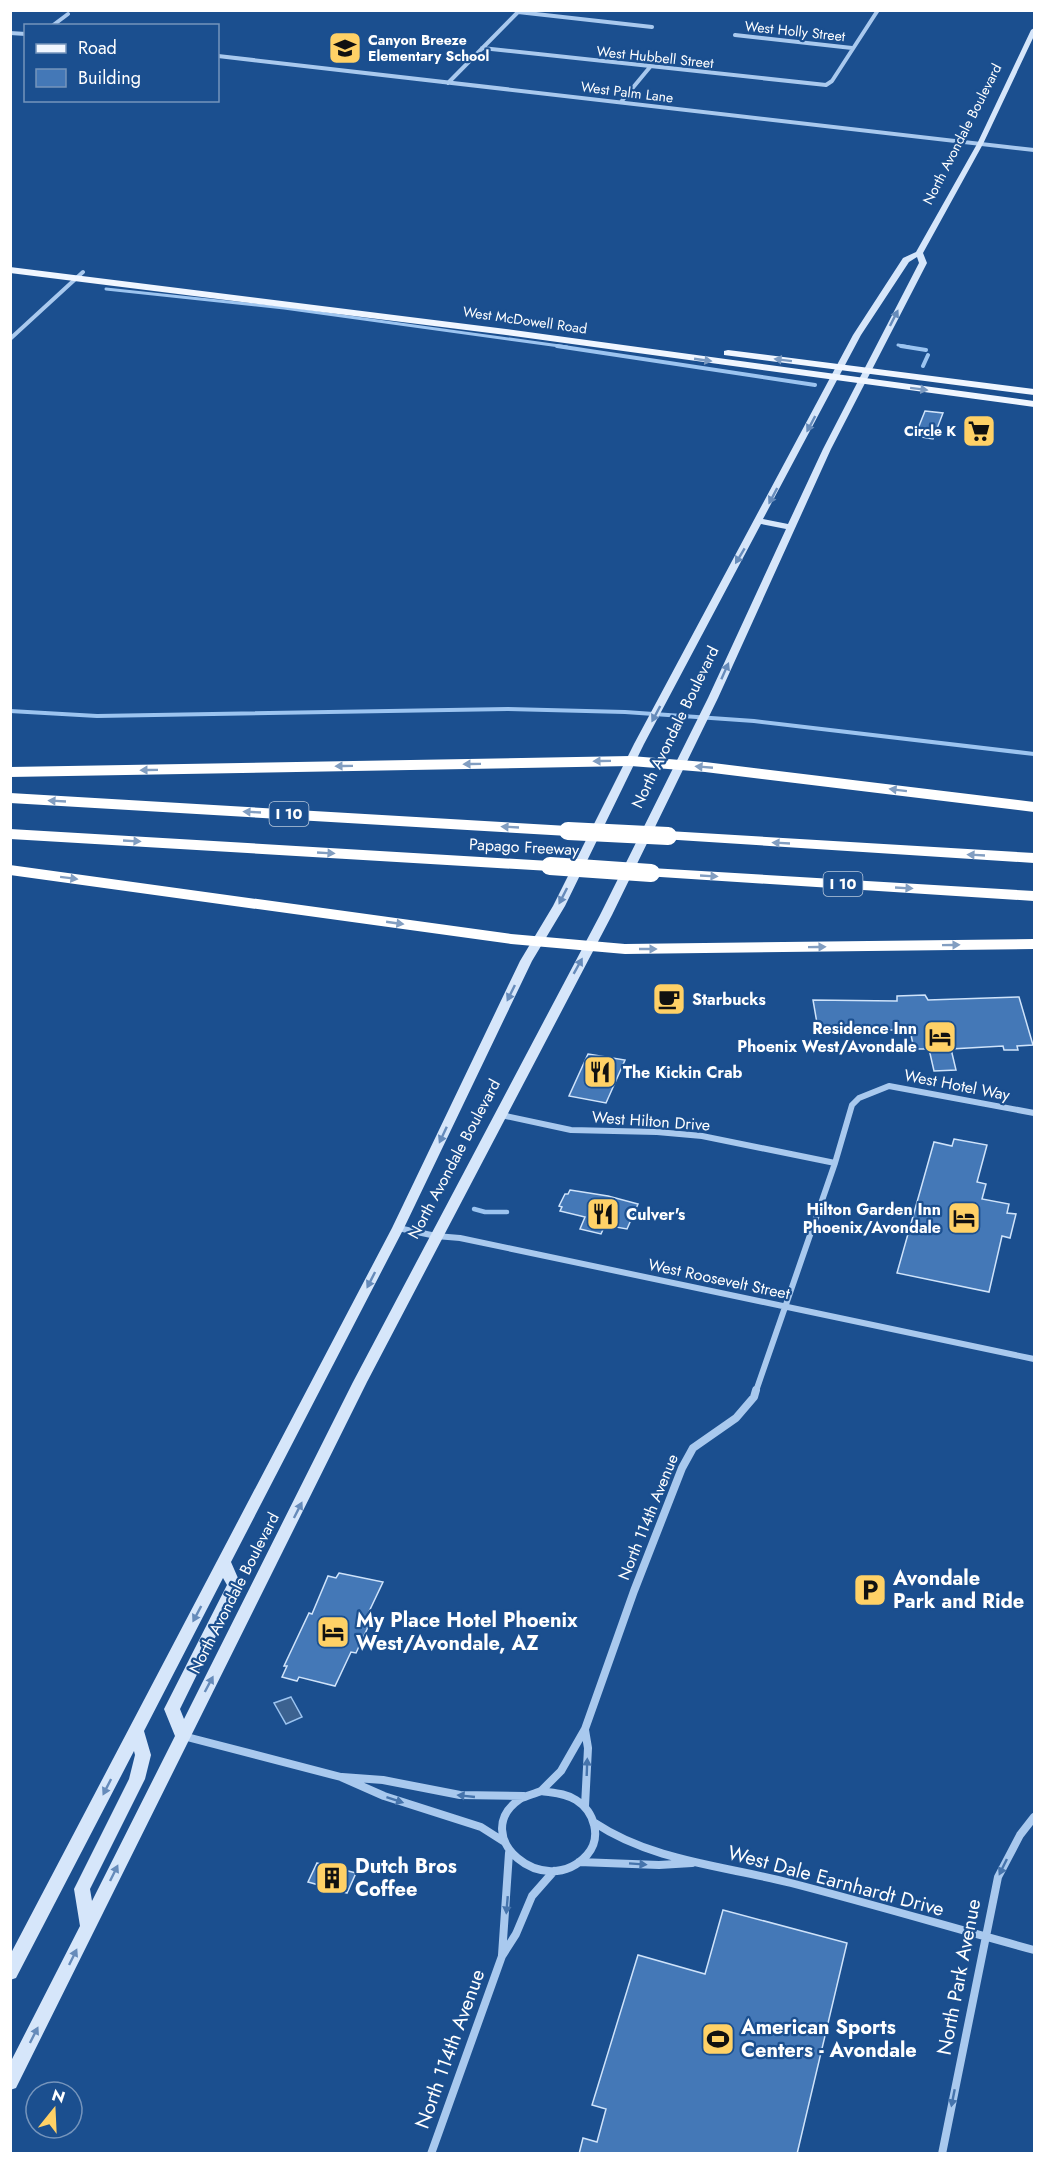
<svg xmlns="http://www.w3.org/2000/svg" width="1045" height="2164" viewBox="0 0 1045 2164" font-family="Jost,sans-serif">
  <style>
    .water { fill: #3c6290; stroke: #9cc4f0; stroke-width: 1.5 }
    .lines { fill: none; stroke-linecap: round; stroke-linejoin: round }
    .stream-far2 { stroke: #9cc4f0; stroke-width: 3 }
    .stream-far1 { stroke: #9cc4f0; stroke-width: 4 }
    .stream { stroke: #9cc4f0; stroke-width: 4.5 }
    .building { fill: #4478b7; stroke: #cfe3fa; stroke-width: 1.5 }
    .street-far2 { stroke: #a9c9ee; stroke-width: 4 }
    .street-far1 { stroke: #a9c9ee; stroke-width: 6 }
    .street { stroke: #a9c9ee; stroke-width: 8 }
    .secondary { fill: #d6e6fa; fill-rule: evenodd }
    .primary { fill: #f0f6ff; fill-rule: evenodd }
    .highway { fill: #fff; fill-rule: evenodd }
    .highway-bridge { stroke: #fff; stroke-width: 18 }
    .oneway { fill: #668bba }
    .oneway2 { fill: #7b9ac1 }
    .oneway3 { fill: #829ec1 }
    .oneway4 { fill: #4674ac }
    .labels { text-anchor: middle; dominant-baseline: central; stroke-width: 4.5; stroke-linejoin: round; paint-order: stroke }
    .far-street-label { font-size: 14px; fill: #fff; stroke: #1b4f8f }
    .far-poi-label { font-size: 14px; font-weight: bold; fill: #fff; stroke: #1b4f8f; text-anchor: start }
    .shield { fill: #1b4f8f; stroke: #bbcadd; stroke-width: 1.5 }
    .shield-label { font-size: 15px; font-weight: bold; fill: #fff }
    .street-label { font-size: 16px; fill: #fff; stroke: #1b4f8f }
    .poi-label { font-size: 16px; font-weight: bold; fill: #fff; stroke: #1b4f8f; text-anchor: start }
    .near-poi-label { font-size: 20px; font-weight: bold; fill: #fff; stroke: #1b4f8f; text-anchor: start }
    .near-street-label { font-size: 20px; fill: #fff; stroke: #1b4f8f }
  </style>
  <rect width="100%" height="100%" fill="#1b4f8f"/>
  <path class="water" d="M291 1697 302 1717 286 1724 274 1703Z"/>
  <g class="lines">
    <path class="stream-far2" d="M106 289 284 308 567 347
      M898 345 909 347"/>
    <path class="stream-far1" d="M557 346 815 385
      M901 346 926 350
      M923 366 928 355
      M10 711 97 716 508 709 625 712 754 721 1034 754"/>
    <path class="stream" d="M474 1209 485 1212H507"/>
  </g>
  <path class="building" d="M925 411 943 413 933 439 915 436Z
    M971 422 993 425 987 440 964 437Z
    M925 995 928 1000 1019 997 1033 1045 1017 1046 1018 1050H1004L1003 1046 951 1049 956 1070 934 1071 929 1049H914L910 1030H882V1027L818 1029 813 1000 897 1001V996Z
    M588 1054 625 1060 606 1103 569 1096Z
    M954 1139 987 1145 977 1182 986 1184 982 1199 1009 1204 1007 1213 1016 1214 1010 1238 1002 1236 989 1292 897 1273 934 1142 952 1146Z
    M570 1190 608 1196 638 1204 627 1229 605 1225 601 1234 580 1229 585 1217 560 1211 562 1207 559 1206 565 1194H568Z
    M339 1573 383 1582 366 1618 364 1626 368 1627 356 1653 351 1652 335 1686 299 1677 297 1681 282 1677 287 1666H284L309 1613 312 1614 328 1576 336 1578Z
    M317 1863 356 1873 347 1893 308 1882Z
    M723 1910 847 1943 797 2154H579L583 2138 597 2142 606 2109 592 2105 638 1955 705 1974Z"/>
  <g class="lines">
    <path class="street-far2" d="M518 12 652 27
      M52 26 68 14
      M10 33 26 34
      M735 35 852 48
      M482 48 826 85 832 81 878 10
      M218 56 1034 150
      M448 83 519 11
      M621 102 650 67
      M10 339 83 272"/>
    <path class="street-far1" d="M501 1115 571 1130 657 1132 702 1136 835 1163
      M398 1228 436 1236 460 1238 1034 1359
      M756 1391 835 1163 852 1105 859 1098 889 1086 1034 1113"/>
    <path class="street" d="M585 1730 588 1748 585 1806
      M183 1736 341 1777 384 1796 481 1827 503 1841
      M342 1777 383 1780 460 1795 524 1796
      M541 1791 561 1771 585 1729 634 1591 682 1468 693 1448 736 1418 754 1397 756 1390
      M541 1791C553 1793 565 1793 576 1800 595 1812 602 1838 587 1855 544 1902 467 1835 520 1799 526 1796 534 1794 541 1791Z
      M595 1823C652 1861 725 1866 791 1883 872 1904 953 1928 1034 1950
      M579 1862 659 1865 692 1863
      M502 1955 509 1853
      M431 2154 502 1956 516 1934 532 1896 554 1871
      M942 2154 998 1877 1020 1835 1034 1817"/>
    <path class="secondary" d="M1034 28V36L983 144 923 253 927 263 831 449 718 698 612 915 367 1382 16 2088 10 2090V2063L80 1926 74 1889 129 1779 135 1755 134 1751 16 1978 10 1980V1955L392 1228 520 961 553 906 634 744 853 335 903 258 916 252 925 236 977 144 1031 30ZM917 257 919 263 823 449 788 524 763 519 861 335 909 262ZM761 524 786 529 708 698 600 915 353 1382 184 1719 180 1709 241 1585 231 1562 404 1228 532 961 565 906 644 744ZM223 1578 227 1585 164 1709 175 1736 92 1901 90 1889 145 1779 151 1755 144 1731Z"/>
    <path class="primary" d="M10 267 506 329 1034 401V407L506 335 10 273Z
      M728 350 1034 389V395L724 355V351Z"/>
    <path class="highway" d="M631 756 705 762 1034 802V812L705 772 631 766 10 777V767Z
      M10 793 568 826 576 831 568 836 10 803Z
      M10 829 550 861 558 866 550 871 10 839Z
      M668 831 1034 853V863L662 839 660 836 662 833Z
      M10 865 511 934 625 944 1034 939V949L625 954 511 944 10 875Z
      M651 868 1034 891V901L645 876 643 873 645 870Z"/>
    <path class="highway-bridge" d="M568 831 668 836
      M550 866 651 873"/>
  </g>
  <defs><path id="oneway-solid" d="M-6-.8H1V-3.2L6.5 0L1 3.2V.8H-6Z" transform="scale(1.5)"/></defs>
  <g class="oneway">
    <use href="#oneway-solid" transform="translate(894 318) rotate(-63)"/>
    <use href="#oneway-solid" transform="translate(811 424) rotate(118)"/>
    <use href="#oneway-solid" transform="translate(773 496) rotate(118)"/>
    <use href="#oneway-solid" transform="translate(740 556) rotate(121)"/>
    <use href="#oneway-solid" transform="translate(725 671) rotate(-66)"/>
    <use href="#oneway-solid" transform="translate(656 714) rotate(118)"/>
    <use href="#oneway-solid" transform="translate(563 896) rotate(117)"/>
    <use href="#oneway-solid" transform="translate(578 966) rotate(-61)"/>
    <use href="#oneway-solid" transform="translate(511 993) rotate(116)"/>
    <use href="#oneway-solid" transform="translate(443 1135) rotate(115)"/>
    <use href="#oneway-solid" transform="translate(371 1280) rotate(117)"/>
    <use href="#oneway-solid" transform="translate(298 1510) rotate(-63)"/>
    <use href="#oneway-solid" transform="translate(197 1614) rotate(118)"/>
    <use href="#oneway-solid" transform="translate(209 1684) rotate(-62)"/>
    <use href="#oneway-solid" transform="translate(107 1787) rotate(117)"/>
    <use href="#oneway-solid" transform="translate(114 1873) rotate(-64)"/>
    <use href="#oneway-solid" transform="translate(73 1957) rotate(-64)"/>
    <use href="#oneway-solid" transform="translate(34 2035) rotate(-63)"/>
  </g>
  <g class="oneway2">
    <use href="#oneway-solid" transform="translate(703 360) rotate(8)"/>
    <use href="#oneway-solid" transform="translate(783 360) rotate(-173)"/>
    <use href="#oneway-solid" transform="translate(919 389) rotate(7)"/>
  </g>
  <g class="oneway3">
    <use href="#oneway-solid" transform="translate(602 761) rotate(179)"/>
    <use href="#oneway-solid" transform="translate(472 764) rotate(179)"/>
    <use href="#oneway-solid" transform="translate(344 766) rotate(179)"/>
    <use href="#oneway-solid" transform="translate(704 767) rotate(-175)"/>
    <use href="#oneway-solid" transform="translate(149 770) rotate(179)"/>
    <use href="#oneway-solid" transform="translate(898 790) rotate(-173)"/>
    <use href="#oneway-solid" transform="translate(57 801) rotate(-177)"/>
    <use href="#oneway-solid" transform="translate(252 812) rotate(-177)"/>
    <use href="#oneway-solid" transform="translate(510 827) rotate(-177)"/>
    <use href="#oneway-solid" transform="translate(132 841) rotate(3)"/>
    <use href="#oneway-solid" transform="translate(781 843) rotate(-177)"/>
    <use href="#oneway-solid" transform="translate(326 853) rotate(3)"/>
    <use href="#oneway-solid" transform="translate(976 855) rotate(-177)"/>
    <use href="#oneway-solid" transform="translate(709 876) rotate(3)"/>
    <use href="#oneway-solid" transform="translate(69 878) rotate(7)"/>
    <use href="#oneway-solid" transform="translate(904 888) rotate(3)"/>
    <use href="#oneway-solid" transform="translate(395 923) rotate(8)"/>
    <use href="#oneway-solid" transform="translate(951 945) rotate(-1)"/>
    <use href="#oneway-solid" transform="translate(817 947) rotate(-1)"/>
    <use href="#oneway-solid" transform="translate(648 949)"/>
  </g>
  <g class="oneway4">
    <use href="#oneway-solid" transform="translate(587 1767) rotate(-88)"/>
    <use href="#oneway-solid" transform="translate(466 1796) rotate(-174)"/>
    <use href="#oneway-solid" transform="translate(395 1800) rotate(18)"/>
    <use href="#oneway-solid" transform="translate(638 1864) rotate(4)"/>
    <use href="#oneway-solid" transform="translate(1003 1867) rotate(116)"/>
    <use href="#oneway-solid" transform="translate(507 1905) rotate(95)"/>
    <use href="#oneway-solid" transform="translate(953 2098) rotate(101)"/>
  </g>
  <defs>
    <g id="school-square" transform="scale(1.725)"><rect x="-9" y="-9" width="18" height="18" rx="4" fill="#ffd166" stroke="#1b4f8f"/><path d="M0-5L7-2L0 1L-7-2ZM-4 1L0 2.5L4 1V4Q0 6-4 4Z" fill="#111"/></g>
    <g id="supermarket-square" transform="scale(1.725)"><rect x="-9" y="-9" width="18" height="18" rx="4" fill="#ffd166" stroke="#1b4f8f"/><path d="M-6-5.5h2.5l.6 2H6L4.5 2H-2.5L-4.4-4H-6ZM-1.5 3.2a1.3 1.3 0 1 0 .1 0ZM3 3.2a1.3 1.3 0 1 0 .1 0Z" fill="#111"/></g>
    <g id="cafe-square" transform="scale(1.725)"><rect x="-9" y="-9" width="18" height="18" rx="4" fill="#ffd166" stroke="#1b4f8f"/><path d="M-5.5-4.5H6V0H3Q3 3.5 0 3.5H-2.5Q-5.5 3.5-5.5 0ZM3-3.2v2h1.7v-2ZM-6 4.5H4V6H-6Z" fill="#111"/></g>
    <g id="hotel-square" transform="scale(1.725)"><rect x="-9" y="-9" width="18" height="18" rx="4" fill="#ffd166" stroke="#1b4f8f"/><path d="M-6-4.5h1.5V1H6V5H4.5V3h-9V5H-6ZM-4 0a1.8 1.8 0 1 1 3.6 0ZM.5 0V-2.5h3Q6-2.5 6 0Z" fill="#111"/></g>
    <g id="restaurant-square" transform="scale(1.725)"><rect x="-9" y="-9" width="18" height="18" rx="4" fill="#ffd166" stroke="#1b4f8f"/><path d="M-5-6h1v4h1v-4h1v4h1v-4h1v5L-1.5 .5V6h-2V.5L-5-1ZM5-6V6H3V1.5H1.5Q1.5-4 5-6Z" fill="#111"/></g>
    <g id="parking-square" transform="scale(1.725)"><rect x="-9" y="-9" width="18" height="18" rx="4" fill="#ffd166" stroke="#1b4f8f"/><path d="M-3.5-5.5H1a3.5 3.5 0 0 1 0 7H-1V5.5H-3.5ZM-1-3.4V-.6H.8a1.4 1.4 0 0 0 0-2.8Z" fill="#111"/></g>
    <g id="building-square" transform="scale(1.725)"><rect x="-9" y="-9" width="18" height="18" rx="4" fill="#ffd166" stroke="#1b4f8f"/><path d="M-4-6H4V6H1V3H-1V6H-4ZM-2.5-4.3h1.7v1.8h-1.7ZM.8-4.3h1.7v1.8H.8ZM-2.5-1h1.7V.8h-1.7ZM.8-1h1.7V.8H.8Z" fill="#111"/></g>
    <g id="stadium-square" transform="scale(1.725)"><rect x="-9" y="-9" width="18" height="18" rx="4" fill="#ffd166" stroke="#1b4f8f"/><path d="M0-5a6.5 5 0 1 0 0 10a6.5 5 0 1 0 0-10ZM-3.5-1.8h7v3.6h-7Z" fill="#111"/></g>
  </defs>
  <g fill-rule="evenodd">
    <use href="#school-square" x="345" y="48"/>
    <use href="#supermarket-square" x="979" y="431"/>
    <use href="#cafe-square" x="669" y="999"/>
    <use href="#hotel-square" x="940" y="1037"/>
    <use href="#restaurant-square" x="600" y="1072"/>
    <use href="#restaurant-square" x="603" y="1214"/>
    <use href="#hotel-square" x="964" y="1218"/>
    <use href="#parking-square" x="870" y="1590"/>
    <use href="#hotel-square" x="333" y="1632"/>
    <use href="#building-square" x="332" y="1878"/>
    <use href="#stadium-square" x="718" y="2039"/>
  </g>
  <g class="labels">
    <g class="far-street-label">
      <text transform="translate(795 31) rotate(6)">West Holly Street</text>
      <text transform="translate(655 57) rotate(6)">West Hubbell Street</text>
      <text transform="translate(627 92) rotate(7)">West Palm Lane</text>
      <text transform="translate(962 134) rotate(-63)">North Avondale Boulevard</text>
      <text transform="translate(525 320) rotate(8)">West McDowell Road</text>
    </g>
    <g class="far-poi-label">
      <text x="368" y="40">Canyon Breeze<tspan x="368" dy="16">Elementary School</tspan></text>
      <text x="956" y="431" text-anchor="end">Circle K</text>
    </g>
    <g class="shield">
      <rect x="269.5" y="802" width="39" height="24" rx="4.5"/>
      <rect x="823.5" y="872" width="39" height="24" rx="4.5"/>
    </g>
    <g class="shield-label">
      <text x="289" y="814">I 10</text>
      <text x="843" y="884">I 10</text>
    </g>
    <g class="street-label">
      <text transform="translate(675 727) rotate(-64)">North Avondale Boulevard</text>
      <text transform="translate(524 847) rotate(3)">Papago Freeway</text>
      <text transform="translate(957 1085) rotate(11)">West Hotel Way</text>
      <text transform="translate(651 1121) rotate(4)">West Hilton Drive</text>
      <text transform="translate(454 1159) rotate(-62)">North Avondale Boulevard</text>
      <text transform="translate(719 1279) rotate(12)">West Roosevelt Street</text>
      <text transform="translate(648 1517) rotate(-68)">North 114th Avenue</text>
      <text transform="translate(234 1593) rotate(-63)">North Avondale Boulevard</text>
    </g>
    <g class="poi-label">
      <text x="692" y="999">Starbucks</text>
      <text x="917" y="1028" text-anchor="end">Residence Inn<tspan x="917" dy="18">Phoenix West/Avondale</tspan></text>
      <text x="623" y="1072">The Kickin Crab</text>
      <text x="941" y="1209" text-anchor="end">Hilton Garden Inn<tspan x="941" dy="18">Phoenix/Avondale</tspan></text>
      <text x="626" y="1214">Culver's</text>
    </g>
    <g class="near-poi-label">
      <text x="893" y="1578">Avondale<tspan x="893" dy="23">Park and Ride</tspan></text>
      <text x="356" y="1620">My Place Hotel Phoenix<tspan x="356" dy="23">West/Avondale, AZ</tspan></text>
      <text x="355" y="1866">Dutch Bros<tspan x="355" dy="23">Coffee</tspan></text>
      <text x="741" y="2027">American Sports<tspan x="741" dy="23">Centers - Avondale</tspan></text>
    </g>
    <g class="near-street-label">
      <text transform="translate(836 1881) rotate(15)">West Dale Earnhardt Drive</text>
      <text transform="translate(959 1977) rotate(-79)">North Park Avenue</text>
      <text transform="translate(450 2049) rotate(-70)">North 114th Avenue</text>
    </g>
  </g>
  <rect width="1045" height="2164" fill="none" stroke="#ffffff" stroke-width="24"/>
  <rect x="24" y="24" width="195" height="78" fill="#1b4f8f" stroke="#7695bc" stroke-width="1.5"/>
  <rect x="36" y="44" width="30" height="9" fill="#f0f6ff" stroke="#7695bc" stroke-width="1.5"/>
  <text x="78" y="54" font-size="18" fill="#ffffff">Road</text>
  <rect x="36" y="69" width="30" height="18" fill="#4478b7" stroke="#7695bc" stroke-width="1.5"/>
  <text x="78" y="84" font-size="18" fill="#ffffff">Building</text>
  <g transform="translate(54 2110) rotate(18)"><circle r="28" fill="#1b4f8f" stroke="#7695bc" stroke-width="1.5"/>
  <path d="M0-4.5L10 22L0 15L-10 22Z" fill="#ffd166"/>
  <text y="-9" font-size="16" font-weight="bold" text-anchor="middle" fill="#ffffff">N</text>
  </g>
</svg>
